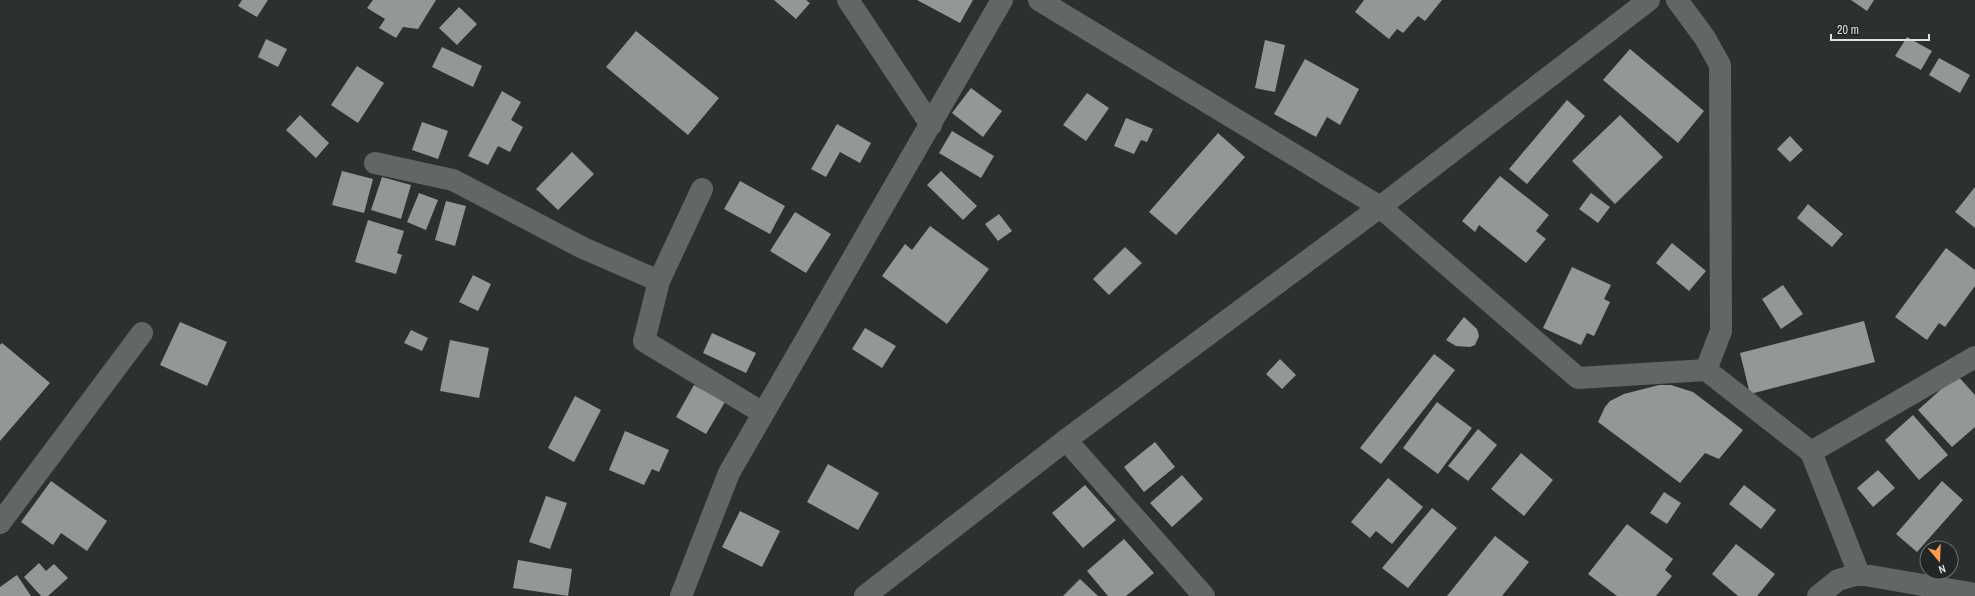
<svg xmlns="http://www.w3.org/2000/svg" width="1975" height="596" viewBox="0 0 1975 596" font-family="'Archivo Narrow',sans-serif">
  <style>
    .building { fill: #939797 }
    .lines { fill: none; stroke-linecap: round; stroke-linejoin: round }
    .street { stroke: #636667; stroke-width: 22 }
  </style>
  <rect width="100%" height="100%" fill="#2d3030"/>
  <path class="building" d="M242 0H268L257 17 238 6Z
    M373 0H436L418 29 403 27 396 38 379 28 385 19 367 8Z
    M774 0H806L810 3 796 19Z
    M917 0H973L960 23Z
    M1364 0H1442L1425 21 1418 16 1403 33 1397 29 1389 39 1355 12Z
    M1851 0H1874L1867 11Z
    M459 7 477 24 457 45 439 28Z
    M636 31 719 98 688 135 606 67Z
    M1907 37 1932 51 1921 70 1895 56Z
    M266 39 287 49 278 67 258 57Z
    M1265 40 1285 45 1275 92 1255 88Z
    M442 47 482 66 473 87 432 67Z
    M1630 49 1704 111 1678 143 1603 80Z
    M1939 58 1970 75 1960 93 1929 75Z
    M1305 59 1359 89 1340 125 1327 117 1316 137 1274 114Z
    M357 66 384 83 358 123 331 105Z
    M971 88 1002 111 983 137 952 113Z
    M502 91 521 102 511 120 523 127 510 152 498 146 488 165 468 156Z
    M1087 93 1109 108 1086 141 1063 125Z
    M1567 100 1585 116 1527 184 1509 169Z
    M300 115 329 143 316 158 286 130Z
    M1620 115 1663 157 1615 204 1572 161Z
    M1126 118 1153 129 1147 142 1141 140 1134 154 1114 146Z
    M422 122 448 131 438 159 412 150Z
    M837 124 871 143 860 163 840 152 826 177 811 169Z
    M952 131 994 156 981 178 939 153Z
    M1218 133 1245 157 1176 235 1149 212Z
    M1790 136 1803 150 1790 162 1777 149Z
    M572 152 594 174 558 210 536 189Z
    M342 171 373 179 364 213 332 205Z
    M941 171 977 206 963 220 927 185Z
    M1500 176 1549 215 1536 231 1546 239 1526 263 1479 225 1475 232 1462 221Z
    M382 177 411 185 401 219 371 210Z
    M740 181 785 206 770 234 724 209Z
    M1975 187V228L1955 212Z
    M419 193 438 200 426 230 407 222Z
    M1591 193 1610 207 1598 223 1579 209Z
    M446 201 466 206 455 246 435 240Z
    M1808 204 1843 234 1832 247 1797 218Z
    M795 212 831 234 806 273 770 251Z
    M999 214 1012 231 998 241 985 224Z
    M368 220 404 231 397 253 402 255 396 274 355 262Z
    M930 226 989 269 947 324 882 276 905 244 912 250Z
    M1672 243 1706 271 1689 291 1656 263Z
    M1125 247 1142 263 1109 295 1093 279Z
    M1946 248 1975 270V286L1945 327 1939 323 1927 340 1895 317Z
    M1572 267 1611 285 1604 299 1610 302 1594 336 1587 333 1581 345 1543 328Z
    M473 275 491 284 478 311 459 302Z
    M1783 285 1803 314 1781 329 1762 299Z
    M1464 317 1477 329 1479 336 1475 345 1470 347 1456 346 1446 340Z
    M1864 321 1875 362 1750 394 1740 353Z
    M180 322 227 342 207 386 160 365Z
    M865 328 896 346 882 368 852 349Z
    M411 330 428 338 422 351 404 343Z
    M712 333 756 353 746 373 703 353Z
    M450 340 489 348 479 398 440 391Z
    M2 343 50 383 0 441V345Z
    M1434 354 1455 370 1381 464 1360 448Z
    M1280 359 1296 375 1282 389 1266 374Z
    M1957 375 1975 395V427L1952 447 1918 410Z
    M694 385 725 402 706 434 676 417Z
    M1659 385H1671L1693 392 1743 430 1719 459 1705 453 1680 483 1598 422 1605 407 1610 401 1624 394Z
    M575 396 601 410 574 462 548 448Z
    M1437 402 1472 428 1438 474 1403 448Z
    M1913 415 1948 455 1919 480 1885 440Z
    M1478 429 1497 445 1468 481 1448 466Z
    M625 431 669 450 659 472 652 469 644 485 609 470Z
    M1155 442 1175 467 1144 492 1124 467Z
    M1521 453 1553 480 1524 516 1491 489Z
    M828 464 879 493 858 530 807 502Z
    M1878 470 1895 488 1873 507 1857 488Z
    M1182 475 1203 499 1172 527 1150 503Z
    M1388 478 1423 507 1392 544 1376 531 1370 538 1351 522Z
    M51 481 107 521 87 551 61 533 53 545 21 522Z
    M1942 481 1963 500 1917 552 1896 534Z
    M1085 485 1116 520 1083 548 1052 513Z
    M1744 485 1776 510 1761 529 1729 504Z
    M1664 492 1681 503 1667 524 1650 513Z
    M546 496 567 503 550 549 529 542Z
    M1432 508 1457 528 1408 588 1382 568Z
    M740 511 780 531 762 567 722 547Z
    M1627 524 1673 559 1665 570 1672 576 1656 596H1617L1588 574Z
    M1495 536 1529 562 1502 596H1447Z
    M1124 539 1154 573 1126 596H1108L1087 571Z
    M1736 544 1775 574 1757 596H1738L1712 574Z
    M518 560 572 569 568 596 513 588Z
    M39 563 46 571 54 564 68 578 48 596H41L24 577Z
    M17 575 31 596H0V587Z
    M1080 579 1098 596H1063Z"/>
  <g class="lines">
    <path class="street" d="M848 0 931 125
      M1039 0 1380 207 1578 378 1706 370 1811 452 1859 574
      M1677 0 1705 38 1720 65 1721 331 1706 370
      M375 163 453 180 583 248 659 281
      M702 189 659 281 644 341 763 413
      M1066 440 1204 596
      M1811 452 1975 357
      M0 523 142 333
      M681 596 729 473 1002 0
      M865 596 1066 440 1380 207 1649 0
      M1818 596 1838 580 1859 574 1975 594"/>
  </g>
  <g transform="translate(1939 560) rotate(161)"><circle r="19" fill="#232626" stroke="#6e7171"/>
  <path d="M0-3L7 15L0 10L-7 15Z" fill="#fc9d53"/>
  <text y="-6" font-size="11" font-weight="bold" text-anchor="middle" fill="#dfe1e1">N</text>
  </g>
  <path d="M1831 34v6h98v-6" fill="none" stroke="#dfe1e1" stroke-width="2"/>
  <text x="1837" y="34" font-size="12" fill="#dfe1e1" stroke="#232626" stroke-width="3" paint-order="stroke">20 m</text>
</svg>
